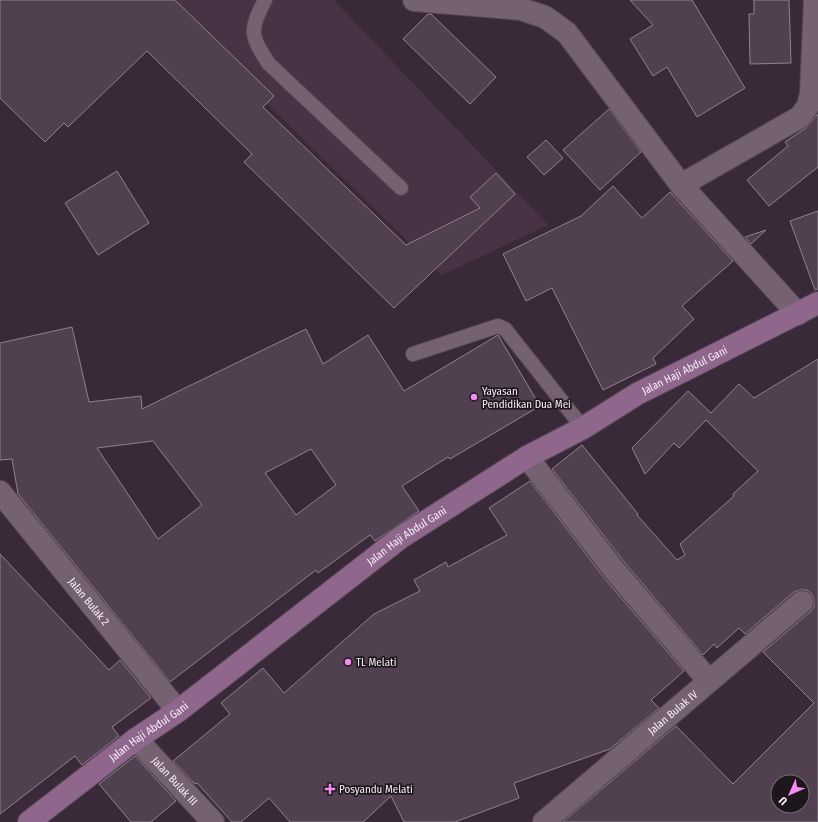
<svg xmlns="http://www.w3.org/2000/svg" width="818" height="822" viewBox="0 0 818 822" font-family="'Fira Sans Condensed',sans-serif">
  <style>
    .built { fill: #473246 }
    .building { fill: #514050; stroke: #938092; fill-rule: evenodd }
    .lines { fill: none; stroke-linecap: round; stroke-linejoin: round }
    .lane-casing { stroke: #554854; stroke-width: 16 }
    .street-casing { stroke: #554854; stroke-width: 24 }
    .secondary-casing { stroke: #554854; stroke-width: 24 }
    .lane { stroke: #746172; stroke-width: 14 }
    .street { stroke: #746172; stroke-width: 22 }
    .secondary { stroke: #8f668c; stroke-width: 22 }
    .poi-dot { fill: #f489f1; stroke: #1d161c; stroke-width: 1.5 }
    .labels { text-anchor: middle; dominant-baseline: central; stroke-width: 3.5; stroke-linejoin: round; paint-order: stroke }
    .street-label { font-size: 11px; fill: #f8eef8; stroke: #1d161c }
    .poi-label { font-size: 11px; fill: #f8eef8; stroke: #1d161c; text-anchor: start }
  </style>
  <rect width="100%" height="100%" fill="#3a2a39"/>
  <path class="built" d="M161 0H334L548 225 442 275Z"/>
  <path class="building" d="M0 0H175L274 96 263 107 406 245 480 208 470 197 496 173 515 194 394 308 244 162 252 154 147 51 68 127 64 123 45 142 0 98Z
    M630 0H692L745 88 697 117 667 67 653 76 630 39 653 25Z
    M754 0H789L791 63 750 64 749 14H754Z
    M428 14H431L496 77 470 104 403 39Z
    M609 109 641 152 600 190 563 150Z
    M818 114V167L769 206 747 180 788 146 785 142 806 128Z
    M546 140 563 158 544 175 527 157Z
    M117 171 149 223 98 255 65 203Z
    M613 186 642 218 670 192 733 261 682 306 694 319 653 358 656 364 603 390 552 288 526 301 503 254 581 216Z
    M818 211V289L815 290 790 221Z
    M766 230 751 244 745 237Z
    M72 327 89 402 141 396 142 409 306 329 323 364 368 335 404 391 498 335 540 406 450 459 448 457 402 486 419 511 375 541 370 535 318 573 316 570 170 682 18 494 12 459 0 460V343ZM153 441 202 505 158 539 97 448ZM311 449 336 485 296 515 265 473Z
    M818 359V822H563L676 726 733 784 814 703 763 652 810 612 814 607V600L812 594 807 590H800L794 592 745 634 739 628 717 648 714 644 703 655 625 563 552 469 582 445 638 514 637 515 677 560 685 555 680 544 734 496 733 494 758 471 706 420 679 448 674 443 645 474 632 448 688 391 711 413 739 384 754 398ZM778 782H802V806H778Z
    M530 481 605 579 684 671 651 700 659 708 610 749 514 783 519 798 455 822H404L391 796 363 822H290L269 798 241 822H232L197 783 195 784 173 761 230 714 221 703 263 668 284 693 374 614 420 591 414 580 446 562 448 567 507 535 489 508Z
    M0 554 109 670 120 660 151 698 112 727 119 736 82 765 75 756 0 814Z
    M135 756 176 801 151 822H131L99 784Z"/>
  <g class="lines">
    <g class="lane-casing">
      <path id="lane" d="M265 0C249 31 250 35 269 64L401 188
        M413 354 498 326 505 329 583 428"/>
    </g>
    <g class="street-casing">
      <g id="street">
        <path d="M414 0 521 9 545 17 567 33 681 185 798 314"/>
        <path d="M681 185 800 117 808 106 811 94 815 0"/>
        <path d="M527 457 615 571 709 681"/>
        <path id="s1" d="M0 492 178 711"/>
        <path id="s2" d="M136 739 213 822"/>
        <path id="s3" d="M544 822 802 602"/>
      </g>
    </g>
    <g class="secondary-casing">
      <g id="secondary">
        <path id="s4" d="M29 822 136 739 178 711 400 538 527 457 583 428 637 394 818 303"/>
      </g>
    </g>
    <use href="#lane" class="lane"/>
    <use href="#street" class="street"/>
    <use href="#secondary" class="secondary"/>
  </g>
  <g class="poi-dot">
    <circle cx="474" cy="397" r="4"/>
    <circle cx="348" cy="662" r="4"/>
    <path d="M328 783h4v4h4v4h-4v4h-4v-4h-4v-4h4z"/>
  </g>
  <g class="labels">
    <g class="street-label">
      <text stroke="none"><textPath href="#s4" startOffset="798">Jalan Haji Abdul Gani</textPath></text>
      <text stroke="none"><textPath href="#s4" startOffset="474">Jalan Haji Abdul Gani</textPath></text>
      <text stroke="none"><textPath href="#s1" startOffset="141">Jalan Bulak 2</textPath></text>
      <text stroke="none"><textPath href="#s3" startOffset="169">Jalan Bulak IV</textPath></text>
      <text stroke="none"><textPath href="#s4" startOffset="150">Jalan Haji Abdul Gani</textPath></text>
      <text stroke="none"><textPath href="#s2" startOffset="57">Jalan Bulak III</textPath></text>
    </g>
    <g class="poi-label">
      <text x="482" y="391">Yayasan<tspan x="482" dy="13">Pendidikan Dua Mei</tspan></text>
      <text x="356" y="662">TL Melati</text>
      <text x="339" y="789">Posyandu Melati</text>
    </g>
  </g>
  <g transform="translate(790 794) rotate(225)"><circle r="19" fill="#1d161c" stroke="#756c74"/>
  <path d="M0-3L7 15L0 10L-7 15Z" fill="#f489f1"/>
  <text y="-6" font-size="11" font-weight="bold" text-anchor="middle" fill="#f8eef8">U</text>
  </g>
</svg>
